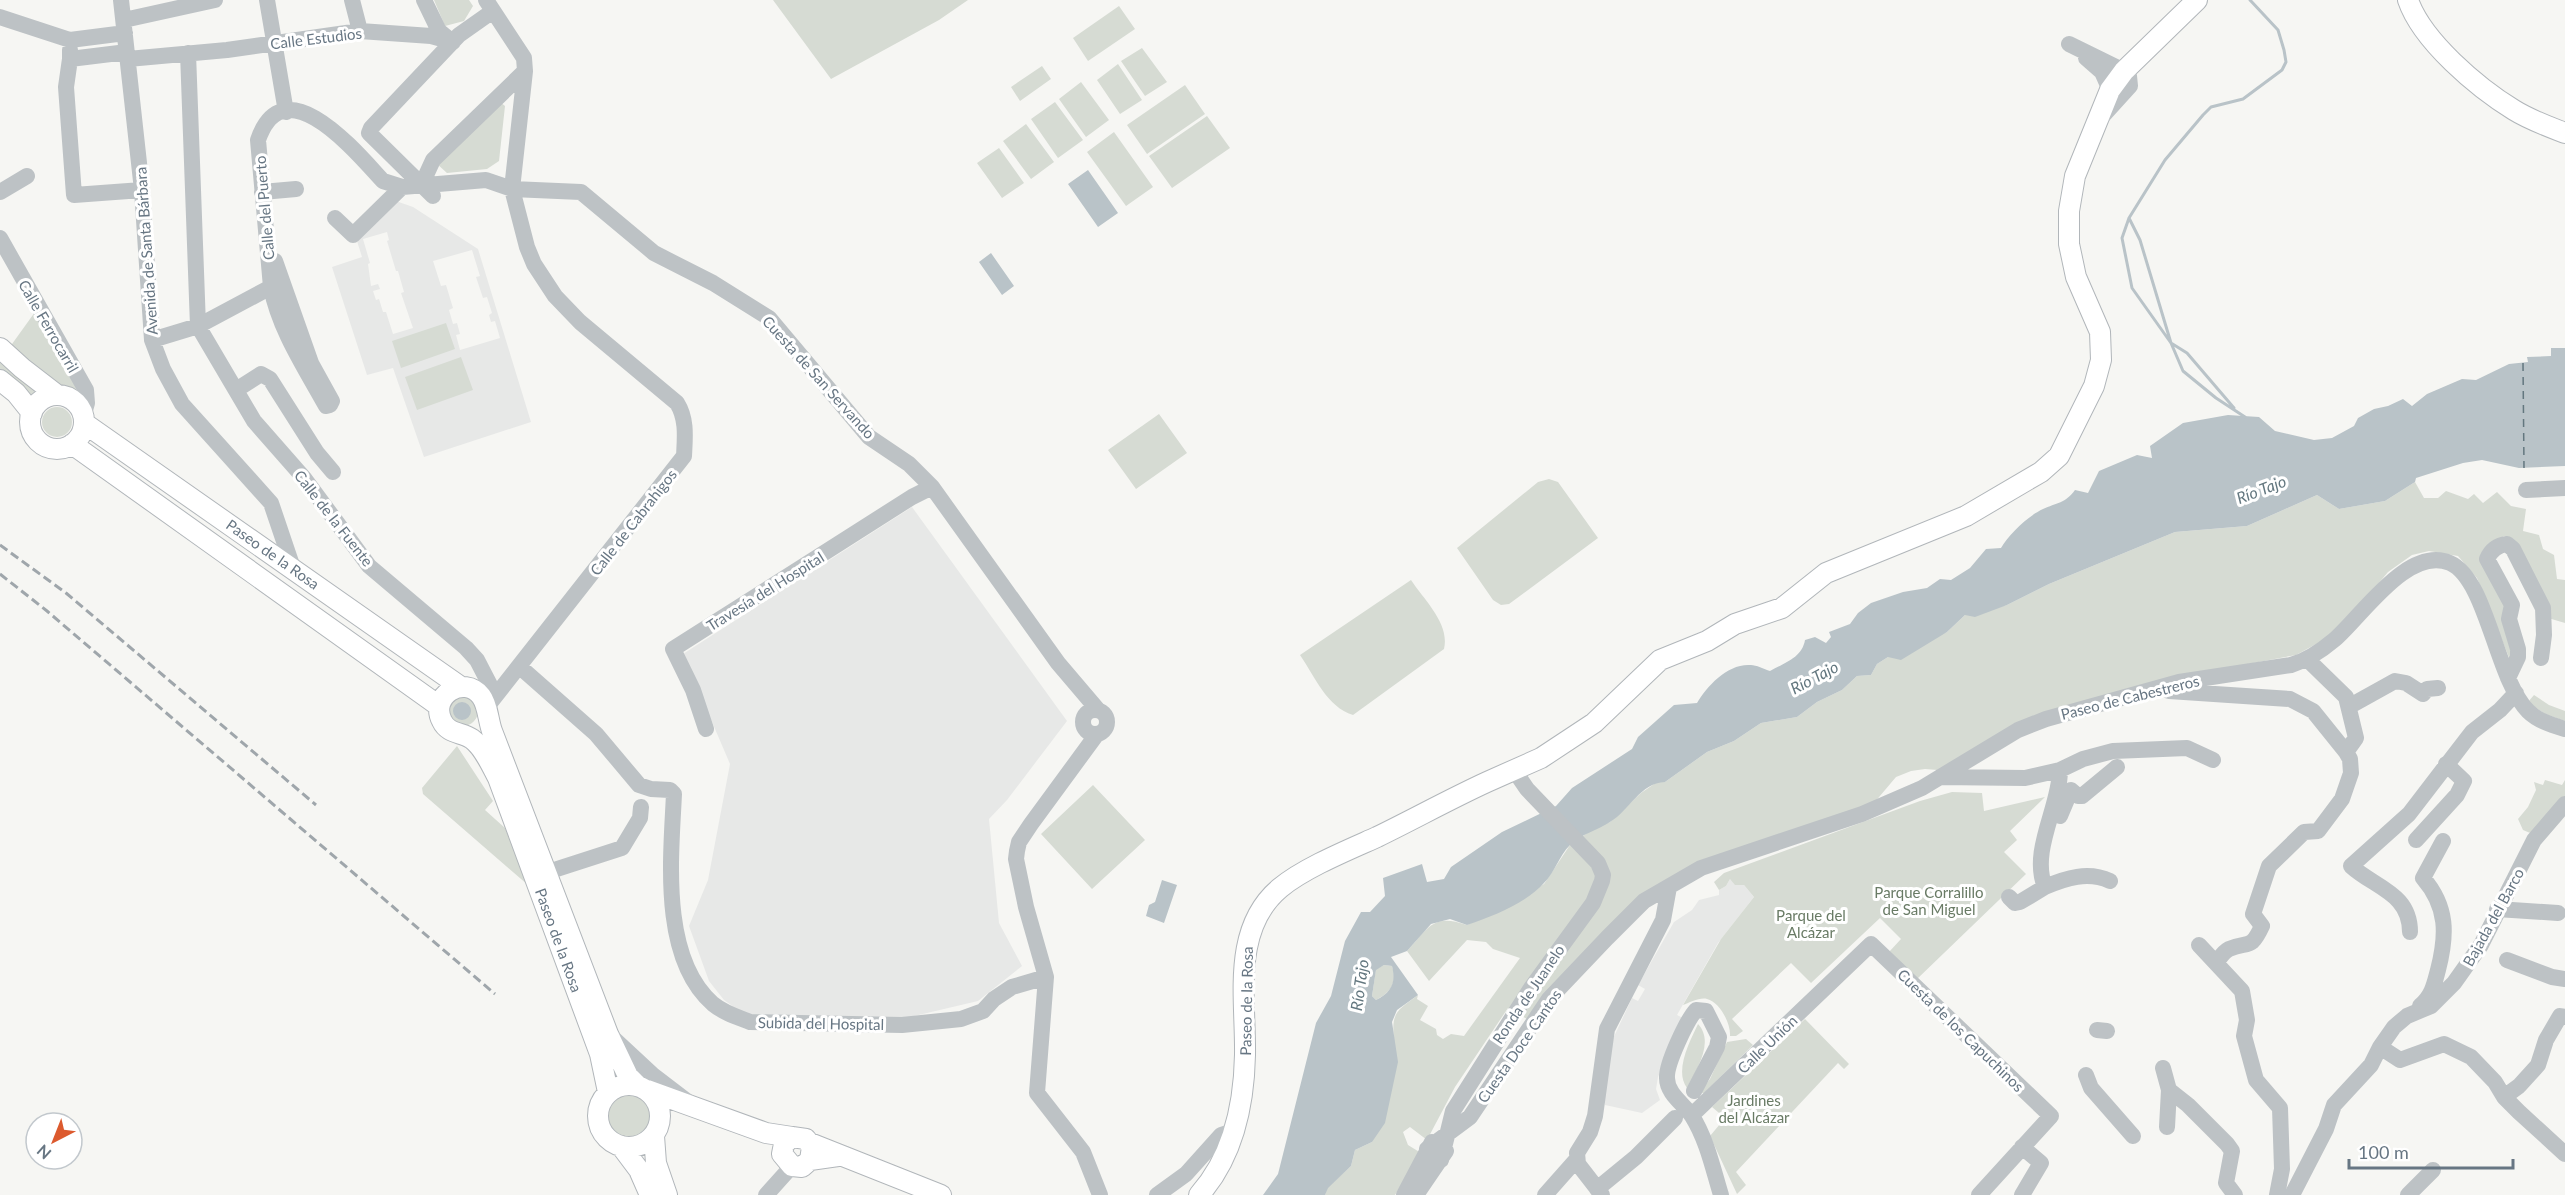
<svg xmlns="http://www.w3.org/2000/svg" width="2565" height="1195" viewBox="0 0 2565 1195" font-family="Lato,sans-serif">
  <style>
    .built { fill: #e7e8e7; fill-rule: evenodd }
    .green { fill: #d6dbd3 }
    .water { fill: #b9c3c8; fill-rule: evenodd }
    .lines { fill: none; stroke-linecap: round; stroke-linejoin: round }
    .stream { stroke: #b9c3c8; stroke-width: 3 }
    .ferry { stroke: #63777f; stroke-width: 1.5; stroke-dasharray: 8 6; stroke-linecap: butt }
    .major-casing { stroke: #b1b6ba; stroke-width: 22 }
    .minor { stroke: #bdc2c5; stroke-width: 16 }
    .major { stroke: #fff; stroke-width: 20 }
    .rail { stroke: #9fa6ab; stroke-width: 3; stroke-dasharray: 9 4.5; stroke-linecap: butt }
    .labels { text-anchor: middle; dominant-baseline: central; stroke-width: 6; stroke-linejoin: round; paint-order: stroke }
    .street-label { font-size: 15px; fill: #677683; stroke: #fff }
    .park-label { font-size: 15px; fill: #697b65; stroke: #fff }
    .water-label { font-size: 16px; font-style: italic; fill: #63777f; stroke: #fff }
  </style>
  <rect width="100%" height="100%" fill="#f6f6f3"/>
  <path class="built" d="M396 201 413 207 478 249 531 422 424 457 393 368 367 375 332 267 362 257 357 241ZM387 232 389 240 387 241 396 271H398L404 292 401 293 413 328 393 334 386 312H383L379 299 376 300 373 291 380 289 378 284 371 286 368 264 370 263 363 239ZM472 250 480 276 476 277 483 298 487 297 492 313 489 315 491 322 495 321 500 338 460 350 456 335 460 334 457 323 453 324 449 310 453 308 446 285 441 286 433 261Z
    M912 507 1067 721 1007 800 989 819 999 923 1022 966 978 1001 893 1021 745 1015 724 1000 709 981 689 926 708 880 730 764 683 654Z
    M1730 879 1744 885 1754 897 1718 943 1677 1015 1683 1018 1658 1077 1656 1089 1660 1100 1642 1113 1605 1105 1602 1084 1611 1043 1632 998 1638 1001 1645 989 1638 985 1674 922 1692 910 1699 900 1719 895V890L1726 886Z"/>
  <path class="green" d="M434 0H469L473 6 464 21 445 26Z
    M773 0H968L939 20 831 79Z
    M1119 6 1135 29 1088 61 1073 38Z
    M1142 48 1167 82 1145 96 1121 61Z
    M1118 64 1142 100 1120 114 1097 80Z
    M1042 66 1051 79 1020 101 1011 87Z
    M1081 82 1109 120 1086 137 1059 99Z
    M1185 85 1205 114 1147 154 1127 125Z
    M500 102 505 106 499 161 487 169 447 173 436 163Z
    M1055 102 1083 140 1058 158 1031 119Z
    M1207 116 1230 148 1172 188 1149 156Z
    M1026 124 1054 162 1031 179 1003 141Z
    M1114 132 1153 187 1126 206 1087 152Z
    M999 148 1024 183 1002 198 977 163Z
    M35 312 86 390 59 387 7 351Z
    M446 323 455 349 401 368 392 341Z
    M0 355 43 390 28 402 0 377Z
    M461 357 473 390 417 410 405 377Z
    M42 422a15 15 0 1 1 30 0a15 15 0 1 1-30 0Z
    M1159 414 1187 453 1136 489 1108 450Z
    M1549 479 1558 482 1598 538 1509 604 1501 605 1493 600 1457 548 1538 482Z
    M2415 482 2424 498H2438L2446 491 2468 499 2474 494 2483 503 2497 492 2511 506 2526 509 2523 531 2539 535 2543 549 2554 555 2557 579 2565 580V623L2548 618 2511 538 2504 536 2488 548C2501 582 2521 624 2510 660L2477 578 2458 556 2429 551 2412 555 2388 572 2359 607 2327 638 2296 655 2157 681 1938 770 1925 769 1911 771 1896 777 1874 803 1696 864 1527 1019 1508 1008 1455 1087 1427 1140 1410 1127 1403 1132 1408 1145 1421 1153 1395 1195H1325L1327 1188 1351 1166 1355 1150 1372 1142 1394 1038C1391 1012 1398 1010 1418 995L1417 999 1428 1006 1420 1020 1436 1029 1437 1035 1443 1039 1451 1034 1464 1036 1520 958 1493 949 1486 942 1467 940 1429 981 1407 951C1429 927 1433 913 1467 925L1544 884 1570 845 1596 827 1610 822 1641 793 1657 782H1665L1707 752 1734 741 1761 723 1797 717 1817 702 1842 690 1857 676 1871 675 1877 664 1888 657 1947 632 1965 615 2007 605 2049 584 2175 532 2247 526 2317 495 2339 509 2385 501Z
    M1411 580C1425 601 1450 624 1444 649L1353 715C1327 707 1315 677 1300 655Z
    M2534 695 2549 705 2565 711V721L2545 714 2528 702Z
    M448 711a15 15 0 1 1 30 0a15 15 0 1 1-30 0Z
    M457 746 493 801 485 810 505 828 528 885 423 794 422 788Z
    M2545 780 2562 785 2565 780V798L2535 835 2523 830 2518 819 2528 807 2536 790 2534 782 2543 785Z
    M1093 785 1145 840 1092 889 1041 834Z
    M1952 792 1982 793 1984 811 2045 797 2010 831 2017 840 2004 852 2026 874 1916 980 1889 952 1901 939 1880 918 1811 983 1791 963 1732 1019 1743 1031 1736 1036H1730C1731 1024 1720 1002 1707 999 1700 997 1689 1003 1683 1005L1721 939 1754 897 1744 885H1735L1730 879 1726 886 1719 890 1714 882 1724 873 1920 801Z
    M1384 965 1392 966C1397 982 1392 992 1376 1000L1372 996 1376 969Z
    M1805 1019 1849 1064 1844 1069 1838 1063 1736 1172 1746 1185 1737 1194 1710 1136 1725 1118 1712 1107Z
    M1698 1024C1715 1042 1696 1070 1687 1088 1674 1071 1690 1041 1698 1024Z
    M1746 1039 1753 1045 1704 1093H1699L1710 1079 1727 1042Z
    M608 1116a23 23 0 1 1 46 0a23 23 0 1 1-46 0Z"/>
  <path class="water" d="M1088 170 1118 213 1098 227 1068 184Z
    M991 253 1014 286 1002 295 979 262Z
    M2551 348H2565V466L2519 468 2482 460 2463 463 2416 478 2415 482 2385 501 2339 509 2317 495 2247 526 2175 532 2049 584 2007 605 1975 617 1965 615 1947 632 1901 660 1888 657 1877 664 1871 675 1857 676 1842 690 1817 702 1797 717 1761 723 1734 741 1707 752 1665 782C1640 783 1630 810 1610 822 1598 830 1581 834 1570 845 1559 856 1555 872 1544 883 1525 904 1493 916 1467 925L1450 919 1431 924 1407 951 1391 957 1418 995 1397 1010 1392 1022 1398 1062 1385 1123 1372 1142 1355 1150 1351 1166 1328 1188 1325 1195H1263L1278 1174 1316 1023 1331 996 1345 941 1361 912H1370L1385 896 1383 878 1422 864 1427 882 1444 879 1451 867 1502 832 1556 806 1572 788 1632 749 1638 737 1674 705 1697 703C1707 686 1728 663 1751 665 1756 665 1764 669 1770 671 1784 663 1802 658 1805 640L1815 637 1826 643 1831 637 1829 632 1850 624 1858 613 1871 603 1903 592 1927 588 1940 579 1951 580 1970 568 1986 549 2001 548C2009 534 2028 516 2043 509 2056 503 2066 503 2075 490L2088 493 2099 471 2137 455 2152 458 2150 446 2183 423 2228 415 2259 417 2275 431 2314 440 2332 438 2354 426 2358 418 2374 409 2388 406 2403 399 2412 406 2427 394 2462 379 2476 380 2509 364 2528 362 2527 357 2551 356ZM1384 965 1392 966C1396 982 1392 992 1376 1000L1372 996 1376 970Z
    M453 711a9 9 0 1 1 18 0a9 9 0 1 1-18 0Z
    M1162 880 1177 885 1164 923 1146 916 1149 905 1155 902Z"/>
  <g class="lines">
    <path class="stream" d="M2129 218 2140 240 2171 343 2187 353 2234 408
      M2245 417 2216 398 2183 371 2171 343 2132 288 2122 238 2129 218 2165 160 2203 115 2211 107 2243 99 2282 70 2286 62 2284 50 2278 30 2250 0"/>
    <path class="ferry" d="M2523 363 2524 468"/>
    <g class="major-casing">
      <path id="major" d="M2408 0C2422 41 2478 88 2514 110 2530 120 2547 126 2565 133
        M0 348 22 368 57 395
        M0 380 16 393 32 413
        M30 422a27 27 0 1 1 54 0a27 27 0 1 1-54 0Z
        M84 423 461 687
        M72 444 439 706
        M598 1116a31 31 0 1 1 62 0a31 31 0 1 1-62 0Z
        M647 1090 766 1133 792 1137
        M608 1092 600 1054 498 778C491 765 484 748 472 739 462 732 448 734 442 721 429 696 464 674 481 696 488 705 488 720 492 731L608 1034 628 1076 637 1085
        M654 1136 656 1163 667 1195
        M810 1143 941 1195
        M621 1146 639 1170 650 1195
        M810 1160 812 1147 806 1139 792 1137 784 1144 782 1154 792 1166 802 1167 810 1160 838 1156
        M1199 1195C1233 1157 1244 1105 1245 1055 1246 999 1231 929 1280 888 1304 868 1348 850 1377 837 1414 819 1450 799 1487 782 1505 774 1523 766 1541 758L1594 723 1660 660 1707 641 1735 624 1782 608 1826 573 1966 516 2041 472 2059 456 2094 386 2101 360 2100 332 2076 277 2069 244V211L2075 176 2110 90 2124 71 2197 0"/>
    </g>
    <path class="minor" d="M121 0 142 190 152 340 163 369 182 404 271 503 293 568
      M267 0 286 112
      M352 0 360 31
      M424 0 439 31 450 40
      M0 17 70 40 125 33
      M124 20 215 0
      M2069 44 2124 71 2129 76 2130 86 2101 118
      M70 50V59L127 52
      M188 53 198 326 254 421 304 478 369 566 466 648 477 660 491 687
      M2086 58 2102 72 2110 90
      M70 59 66 87 74 195 142 190
      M128 59 227 50 360 31 431 36 453 42
      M422 184 433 160 525 71
      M0 192 27 176
      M262 192 296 189
      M433 196 369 133 371 128 459 35 493 11
      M335 218 353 235 402 187
      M0 238 86 390 87 403 83 417
      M271 287C279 329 305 368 326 406L330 405 332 401 311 363 275 261
      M152 340 198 326 271 287 258 140C284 64 357 153 383 181L402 187 486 180 512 189 581 192 654 253 713 283 769 318 869 437 909 464 932 487 1058 663 1098 710
      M236 390 261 374 270 379 317 453 333 472
      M2526 490 2565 488
      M2308 660 2346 697 2356 738 2346 752
      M520 667 596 734 639 785 651 789 670 790 674 794C671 857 660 958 713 1004 724 1013 737 1017 750 1022L902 1025 961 1019 983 1011 994 999 1012 987 1046 977
      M2508 678 2518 657V649L2509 619 2512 605 2487 559C2491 550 2498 545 2507 544L2513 549 2543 608 2544 635 2541 658
      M2169 691 2290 699 2313 711 2346 752 2350 759 2351 773 2342 799 2318 831 2304 832 2269 866 2253 914 2262 926C2250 952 2248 940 2229 949 2223 952 2220 958 2216 963
      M2350 706 2395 681 2406 683 2423 694 2427 689 2438 688
      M486 708 684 456C685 437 687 419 677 403L580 322 555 296 534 264 527 247 512 189 525 71 524 58 486 0
      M1083 722a12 12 0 1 1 24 0a12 12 0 1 1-24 0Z
      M706 729 693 690 673 649 912 497 932 487
      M1097 734 1031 824 1019 842 1017 851 1016 859 1026 907 1046 977 1037 1093 1083 1152 1100 1195
      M1940 777 2025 778 2060 770 2083 759 2113 751 2187 748 2213 760
      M2060 816 2071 790 2078 796H2082L2117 767
      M2416 840 2457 795 2464 781 2446 764
      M557 869 622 848 640 818 641 807
      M2045 887C2066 878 2088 871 2110 881
      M2009 897 2015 903 2020 902 2045 887C2030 851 2060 806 2060 770
      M2497 909 2558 913
      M2410 932C2410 893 2375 888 2351 866L2409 814 2472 732 2500 710 2516 693
      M2199 945 2242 991 2247 1020 2244 1036 2256 1080 2280 1108 2282 1169 2277 1195
      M2507 960 2552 977 2565 979
      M2420 1006C2432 996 2434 985 2438 970 2447 935 2448 907 2423 878L2443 841
      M2097 1030 2107 1031
      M611 1036 653 1075 687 1101
      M2380 1047 2400 1060 2444 1044 2471 1057 2495 1082 2504 1097 2519 1112 2565 1154
      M2163 1068 2169 1090
      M2086 1075 2091 1088 2133 1136
      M1694 1091 1717 1047 1719 1037 1706 1011 1696 1010C1687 1020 1666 1064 1667 1078 1667 1094 1684 1104 1692 1116 1707 1140 1713 1169 1721 1195
      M2504 1097 2519 1086 2538 1065 2546 1040 2560 1016 2565 1017
      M1692 1115 1871 944 2051 1116 1979 1195
      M2167 1127 2169 1090 2188 1105 2227 1144 2232 1151 2226 1183 2235 1195
      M2022 1147 2041 1163 2022 1195
      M1427 1149 1470 1117 1549 999 1607 938 1644 901 1701 868 1862 814 1922 788 2018 730 2046 719 2179 682 2291 665C2308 660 2321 651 2334 640 2362 616 2408 545 2450 563 2487 579 2496 679 2528 711 2538 721 2552 725 2565 729
      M1441 1160 1453 1111 1531 988 1593 903 1602 881 1603 875 1598 863 1527 789 1514 770
      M1597 1189 1636 1157 1675 1118
      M766 1195 792 1166
      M1157 1195 1186 1174 1221 1135 1227 1133 1233 1134
      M1404 1195 1432 1142
      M1416 1195 1446 1151
      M1545 1195 1576 1160
      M1602 1195 1578 1164 1577 1153 1590 1132 1595 1116 1607 1029 1663 920 1669 887
      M2292 1195 2326 1129 2334 1105 2371 1065 2380 1047 2394 1027 2407 1016 2431 1006 2454 983 2481 945 2534 840 2565 804
      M2408 1195 2433 1170"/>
    <use href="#major" class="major"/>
    <path class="rail" d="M0 545 66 593 316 805
      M0 574 47 611 495 994"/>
  </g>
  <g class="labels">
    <g class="street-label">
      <text transform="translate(316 38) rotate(-7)">Calle Estudios</text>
      <text transform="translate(264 208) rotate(-95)">Calle del Puerto</text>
      <text transform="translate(146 251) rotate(-94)">Avenida de Santa Bárbara</text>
      <text transform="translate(49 326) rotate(60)">Calle Ferrocarril</text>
      <text transform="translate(819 377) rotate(48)">Cuesta de San Servando</text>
      <text transform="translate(334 518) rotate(52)">Calle de la Fuente</text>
      <text transform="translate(633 522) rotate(-52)">Calle de Cabrahigos</text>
      <text transform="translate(273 554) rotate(35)">Paseo de la Rosa</text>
      <text transform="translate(765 591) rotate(-32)">Travesía del Hospital</text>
      <text transform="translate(2130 697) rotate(-14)">Paseo de Cabestreros</text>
      <text transform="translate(2493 917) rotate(-61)">Bajada del Barco</text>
      <text transform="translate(559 940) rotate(70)">Paseo de la Rosa</text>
      <text transform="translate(1528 994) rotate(-56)">Ronda de Juanelo</text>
      <text transform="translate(1246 1001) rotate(-89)">Paseo de la Rosa</text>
      <text transform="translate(821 1023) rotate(1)">Subida del Hospital</text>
      <text transform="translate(1961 1030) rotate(44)">Cuesta de los Capuchinos</text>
      <text transform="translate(1767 1044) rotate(-44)">Calle Unión</text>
      <text transform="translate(1519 1046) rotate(-55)">Cuesta Doce Cantos</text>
    </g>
    <g class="park-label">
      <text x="1929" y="892">Parque Corralillo<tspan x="1929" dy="17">de San Miguel</tspan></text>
      <text x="1811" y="915">Parque del<tspan x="1811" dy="17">Alcázar</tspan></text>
      <text x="1754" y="1100">Jardines<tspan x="1754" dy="17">del Alcázar</tspan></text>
    </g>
    <g class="water-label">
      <text transform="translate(2261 489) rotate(-21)">Río Tajo</text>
      <text transform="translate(1814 677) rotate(-28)">Río Tajo</text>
      <text transform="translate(1359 985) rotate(-82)">Río Tajo</text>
    </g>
  </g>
  <g transform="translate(54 1141) rotate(222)"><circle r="28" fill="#ffffff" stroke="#c2c8cd" stroke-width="1.5"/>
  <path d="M0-4.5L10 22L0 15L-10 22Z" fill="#dc5a2e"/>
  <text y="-9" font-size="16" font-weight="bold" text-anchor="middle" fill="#677683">N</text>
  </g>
  <path d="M2349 1159v9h164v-9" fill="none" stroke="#677683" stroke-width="3"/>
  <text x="2358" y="1159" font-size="18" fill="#677683" stroke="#ffffff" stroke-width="4.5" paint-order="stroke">100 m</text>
</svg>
